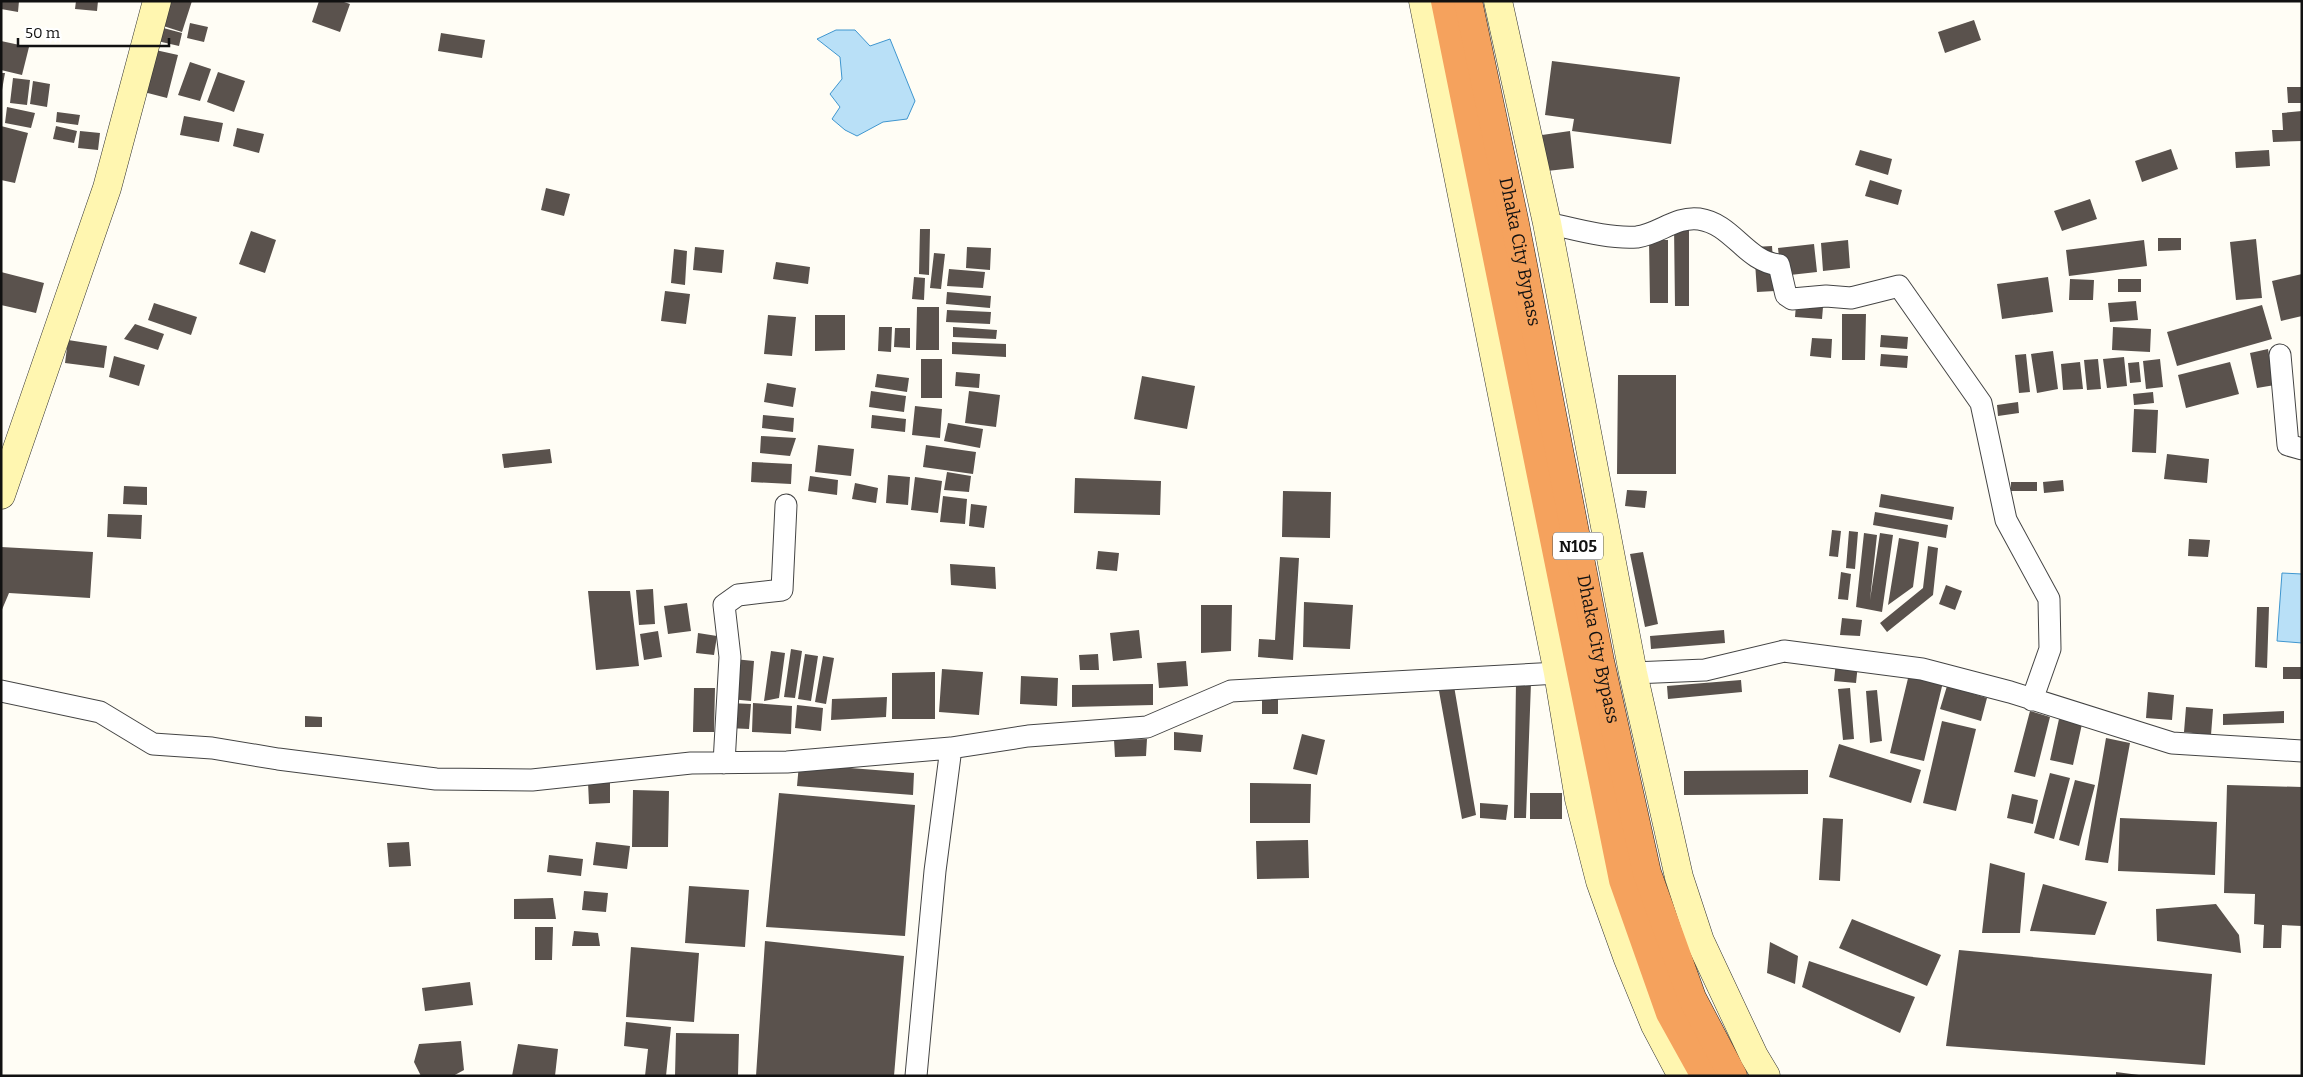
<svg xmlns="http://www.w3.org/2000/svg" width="2303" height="1077" viewBox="0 0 2303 1077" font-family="Bitter,serif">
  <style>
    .water { fill: #b9e0f7; stroke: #3f96cf }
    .building { fill: #5a524d }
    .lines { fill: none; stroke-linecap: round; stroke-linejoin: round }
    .street-casing { stroke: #444; stroke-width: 23 }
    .secondary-casing { stroke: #333; stroke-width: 29 }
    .highway-casing { stroke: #222; stroke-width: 29 }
    .street { stroke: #fff; stroke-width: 21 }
    .secondary { stroke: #fff6b0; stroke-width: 28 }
    .highway { stroke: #f5a25d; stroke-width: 28 }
    .labels { text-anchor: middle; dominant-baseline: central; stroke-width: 5; stroke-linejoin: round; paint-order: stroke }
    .shield { fill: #fff; stroke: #585858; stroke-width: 1 }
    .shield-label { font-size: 16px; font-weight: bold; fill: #111 }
    .street-label { font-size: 18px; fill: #111; stroke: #fff }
  </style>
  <rect width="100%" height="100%" fill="#fffdf5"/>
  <path class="water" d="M836 30H855L870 46 890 39 915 101 907 119 883 122 857 136 845 130 832 119 840 107 830 94 842 79 840 57 817 39Z
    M2282 573 2302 574V643L2277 641Z"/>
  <path class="building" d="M1 1H19L18 12 1 9Z
    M76 1H98L97 11 75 9Z
    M162 1H192L182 32 154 23Z
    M319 1H341L350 4 340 32 312 22Z
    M1974 20 1981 40 1945 53 1938 32Z
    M190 23 208 27 204 42 187 38Z
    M156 26 182 33 179 46 153 40Z
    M441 33 485 40 482 58 438 51Z
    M1 41 29 47 22 75 1 70Z
    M151 49 178 55 167 98 140 91Z
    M1552 61 1680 77 1671 144 1572 131 1574 119 1545 115Z
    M190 62 211 69 200 101 178 95Z
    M218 72 245 81 234 112 207 102Z
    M1 73H5L2 90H1Z
    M13 78 30 80 27 105 10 103Z
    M33 81 50 84 47 107 30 104Z
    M2287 87H2302V103H2288Z
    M7 107 35 113 31 128 5 123Z
    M2302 111V141L2273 142 2272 130H2283L2282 113Z
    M57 112 80 115 78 125 56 122Z
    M184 116 223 123 219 142 180 135Z
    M1 126 28 133 15 183 1 180Z
    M56 126 77 131 74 143 53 139Z
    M237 128 264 134 259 153 233 146Z
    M80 131 100 133 98 150 78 148Z
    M1570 131 1574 168 1547 171 1542 135Z
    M2171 149 2178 169 2142 182 2135 161Z
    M1860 150 1892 159 1888 175 1855 165Z
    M2269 150 2270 166 2236 168 2235 152Z
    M1870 180 1902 190 1898 205 1865 196Z
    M546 188 570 194 564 216 541 210Z
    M2090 199 2097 219 2062 231 2054 211Z
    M1674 226H1689V306H1675Z
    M920 229H930L929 275 919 274Z
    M251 231 276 240 265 273 239 264Z
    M2158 238H2181V250L2158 251Z
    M2256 239 2262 298 2236 300 2230 242Z
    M1649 240H1668V303H1650Z
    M1848 240 1850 268 1823 271 1821 243Z
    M2144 240 2147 266 2069 276 2066 250Z
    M1814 244 1817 272 1781 276 1778 248Z
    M1772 246 1775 291 1757 292 1754 247Z
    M695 247 724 250 722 273 693 270Z
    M967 247 991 248 990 270 966 268Z
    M674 249 687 251 685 285 671 283Z
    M934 253 945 254 941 289 930 288Z
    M776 262 810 267 808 284 773 279Z
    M949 269 985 272 983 288 947 286Z
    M1 272 44 283 36 313 1 305Z
    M2302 274V316L2281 321 2272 281Z
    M914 277 925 278 924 300 912 299Z
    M2048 277 2053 312 2002 319 1997 284Z
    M2070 279 2094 280 2093 300H2069Z
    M2118 279H2141V292H2118Z
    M665 291 690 294 686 324 661 321Z
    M947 292 991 296 990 308 946 304Z
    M2136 301 2138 320 2110 322 2108 303Z
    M154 303 197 317 191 335 148 320Z
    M1796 305 1823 307 1822 319 1795 317Z
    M2262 305 2272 339 2177 366 2167 332Z
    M917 307H939V350H916Z
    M947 310 991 312 990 324 946 322Z
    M1842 314H1866L1865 360H1842Z
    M768 315 796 317 792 356 764 354Z
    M815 315H845V350L815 351Z
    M135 324 164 334 158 350 124 339Z
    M879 327H892L891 352 878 351Z
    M953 327 997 330 996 339 953 337Z
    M2113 327 2151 329 2150 352 2112 350Z
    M895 328H910V348L894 347Z
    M1881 335 1908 337 1907 349 1880 347Z
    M1812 338 1832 339 1831 358 1810 356Z
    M68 340 107 346 104 368 65 363Z
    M952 342 1006 344V357L952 354Z
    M2268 349 2275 385 2257 388 2250 353Z
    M2053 351 2058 389 2037 393 2031 354Z
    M1881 354 1908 356 1907 368 1880 366Z
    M2026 354 2030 392 2019 393 2015 355Z
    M114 356 145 365 139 386 109 377Z
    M2124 357 2127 386 2107 388 2103 359Z
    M921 359H942V398H921Z
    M2098 359 2101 389 2087 390 2084 360Z
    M2160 359 2163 387 2146 389 2143 361Z
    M2080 362 2083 389 2063 390 2061 364Z
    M2139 362 2141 382 2130 383 2128 363Z
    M2230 362 2239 394 2186 408 2178 375Z
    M956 372 980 374 979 388 955 386Z
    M877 374 909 378 907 392 875 387Z
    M1618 375H1676V474H1617Z
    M1142 376 1195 386 1187 429 1134 419Z
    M767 383 796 388 793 407 764 402Z
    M871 391 906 396 904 412 869 407Z
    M969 391 1000 395 996 427 965 423Z
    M2153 392 2154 403 2134 405 2133 394Z
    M2018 402 2019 413 1998 416 1997 405Z
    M915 406 942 409 940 438 912 435Z
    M2134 409 2158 410 2156 453 2132 452Z
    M763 415 794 418 793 432 762 428Z
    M872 415 906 419 905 432 871 428Z
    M948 423 983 429 980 448 944 441Z
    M761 436 796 438 790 456 760 453Z
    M818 445 854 449 851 476 815 472Z
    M926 445 976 452 973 474 923 467Z
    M550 449 552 463 504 468 502 454Z
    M2167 454 2209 459 2207 483 2164 479Z
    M752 462 792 464 791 484 751 482Z
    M947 472 971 476 969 492 944 490Z
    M888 475 910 477 908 505 886 503Z
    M810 476 838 480 837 495 808 491Z
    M915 477 942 481 938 513 911 510Z
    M1075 478 1161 481 1160 515 1074 513Z
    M2063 480 2064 491 2044 493 2043 482Z
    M2011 482H2037V491H2011Z
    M855 483 878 488 876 503 852 499Z
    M124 486 147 487V505L123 504Z
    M1627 490 1647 491 1645 508 1625 506Z
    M1283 491 1331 492 1330 538 1282 537Z
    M1881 494 1954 507 1952 520 1879 507Z
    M943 496 967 499 965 524 940 522Z
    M971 504 987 506 984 528 969 526Z
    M1875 512 1948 525 1946 538 1873 525Z
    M108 514 142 515 141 539 107 537Z
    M1832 530 1841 531 1838 557 1829 556Z
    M1849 531 1858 532 1855 569 1846 568Z
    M1864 533 1877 535 1870 600 1880 533 1893 535 1882 612 1856 607Z
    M1899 538 1919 542 1913 587 1888 605Z
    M2189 539 2210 540 2208 557 2188 556Z
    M1928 546 1938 548 1933 595 1887 632 1880 623 1923 588Z
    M1 547 93 552 90 598 9 593 1 612Z
    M1098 551 1119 553 1117 571 1096 569Z
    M1643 552 1658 624 1645 627 1630 554Z
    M1280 557 1299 558 1293 660 1258 657 1259 639 1275 640Z
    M950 564 995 567 996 589 951 585Z
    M1841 572 1851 574 1848 600 1838 599Z
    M1946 585 1962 591 1955 610 1939 604Z
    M653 589 655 624 639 625 636 590Z
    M588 591H630L639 666 596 670Z
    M1304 602 1353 605 1350 649 1303 647Z
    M687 603 691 631 668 634 664 606Z
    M1201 605H1232L1231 651 1201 653Z
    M2257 607H2269L2267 668 2255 667Z
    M1842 618 1862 620 1860 636 1840 635Z
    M1139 630 1142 658 1113 661 1110 633Z
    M1724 630 1725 643 1651 649 1650 636Z
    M658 631 662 657 644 660 640 634Z
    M698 633 717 636 714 655 696 653Z
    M791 649 802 651 795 698 784 697Z
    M771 651 785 653 779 698 764 701Z
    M805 654 818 656 811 701 798 699Z
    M1098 654 1099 670H1080L1079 655Z
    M823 656 834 658 826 704 815 702Z
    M734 659 754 661 751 701 730 699Z
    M1186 661 1188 686 1159 688 1157 663Z
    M1836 661 1858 664 1856 683 1834 681Z
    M2283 667H2302V679H2283Z
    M942 669 983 672 979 715 939 712Z
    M1910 670 1944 678 1924 761 1890 753Z
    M935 672V719H892V673Z
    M1021 676 1058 678 1057 706 1020 704Z
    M1741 680 1742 692 1668 699 1667 686Z
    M1516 682 1531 683 1526 818H1514Z
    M1153 684V705L1072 707V685Z
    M1454 686 1476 815 1462 819 1439 691Z
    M1947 686 1987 698 1981 721 1940 709Z
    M694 688H715L714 732H693Z
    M1850 688 1854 739 1843 740 1838 689Z
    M1877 690 1882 741 1870 743 1866 691Z
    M2148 692 2174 695 2172 720 2146 718Z
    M1262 694 1278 695V714H1262Z
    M887 697 886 717 831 720 832 699Z
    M730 703 751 704 749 729 728 728Z
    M753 703 792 706 791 734 752 732Z
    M797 705 823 708 821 731 795 728Z
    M2186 707 2213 709 2211 735 2184 732Z
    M2030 711 2050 717 2035 777 2014 772Z
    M2284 711V723L2223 725V714Z
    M305 716 322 717V727H305Z
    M2059 719 2082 724 2073 765 2050 760Z
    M1942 721 1976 729 1956 811 1923 803Z
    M1174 732 1203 735 1201 752 1174 750Z
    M1302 734 1325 740 1317 775 1293 769Z
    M2106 738 2130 743 2108 863 2085 860Z
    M1147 739 1146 756 1115 757 1114 740Z
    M1839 744 1921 770 1911 803 1829 777Z
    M799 764 914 773 913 795 797 786Z
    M1808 770V794L1684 795V771Z
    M2050 773 2070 778 2054 839 2034 833Z
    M2075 780 2095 785 2079 846 2059 840Z
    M610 781V803L589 804 588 782Z
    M1250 783 1311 784 1310 823H1250Z
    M2227 785 2302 787V926L2282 925 2281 948H2263L2264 925 2254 924 2255 894 2224 893Z
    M633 790 669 791 668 847H632Z
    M779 793 915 805 905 936 766 927Z
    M1530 793H1562V819H1530Z
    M2012 794 2038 800 2033 824 2007 818Z
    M1480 803 1508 805 1506 820 1480 818Z
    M1823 818 1843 819 1840 881 1819 880Z
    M2120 818 2217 822 2215 875 2118 871Z
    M1308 840 1309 878 1257 879 1256 841Z
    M409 842 411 866 389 867 387 843Z
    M596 842 630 846 627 869 593 865Z
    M549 855 583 859 581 876 547 872Z
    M1990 863 2025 873 2020 933H1982Z
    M2043 884 2107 902 2095 935 2030 931Z
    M689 886 749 890 745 947 685 943Z
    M584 891 608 893 606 912 582 910Z
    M553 898 556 919H514V899Z
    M2216 904 2239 935 2241 953 2157 941 2156 909Z
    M1852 919 1941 955 1927 986 1839 948Z
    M535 927H553L552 960H535Z
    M574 931 598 933 600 946H572Z
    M765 941 904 956 894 1076H756Z
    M1770 942 1798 956 1795 984 1767 973Z
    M631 947 699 953 694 1022 626 1017Z
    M1959 950 2212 974 2205 1065 1946 1046Z
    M1809 961 1915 997 1900 1033 1802 987Z
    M470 982 473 1005 425 1011 422 988Z
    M626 1022 671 1027 666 1076H645L648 1049 624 1046Z
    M676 1033 739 1034 738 1076H675Z
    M461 1041 464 1070 453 1076H421L414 1062 419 1044Z
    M518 1044 558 1049 555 1076H512Z
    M2116 1072 2139 1075V1076H2116Z"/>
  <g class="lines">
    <g class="street-casing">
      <path id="street" d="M1547 223C1575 229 1608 239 1637 237 1659 234 1676 216 1699 219 1733 224 1745 261 1779 265L1786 295 1792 299 1826 296 1851 298 1899 286 1981 403 2006 520 2049 599 2050 649 2032 700
        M2280 355 2288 445 2302 449
        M1633 673 1705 670 1784 651 1922 669 2010 692 2172 743 2302 751
        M1 691 100 712 153 744 212 748 278 759 436 779 532 780 691 763 787 762 951 748 1028 736 1147 727 1231 691 1558 673
        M724 763 730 657 724 605 738 595 782 590 786 505
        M916 1076 935 871 951 748"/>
    </g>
    <g class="secondary-casing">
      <path id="secondary" d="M1423 1 1558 673 1579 799 1600 881 1628 959 1655 1025 1682 1076
        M1498 1 1547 223 1633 673 1679 877 1700 941 1754 1056 1766 1076
        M1 495 107 188 157 1"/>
    </g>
    <g class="highway-casing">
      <g id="highway">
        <path d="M1445 1 1623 880 1670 1013 1705 1076"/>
        <path id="s1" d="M1468 1 1515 224 1600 661 1647 873 1692 998 1733 1076"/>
      </g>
    </g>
    <use href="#street" class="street"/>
    <use href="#secondary" class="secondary"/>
    <use href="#highway" class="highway"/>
  </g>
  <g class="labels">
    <rect class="shield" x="1553" y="532.5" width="50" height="27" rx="4"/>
    <g class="shield-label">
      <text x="1578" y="546">N105</text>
    </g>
    <g class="street-label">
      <text stroke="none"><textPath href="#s1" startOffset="256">Dhaka City Bypass</textPath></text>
      <text stroke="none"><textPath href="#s1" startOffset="661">Dhaka City Bypass</textPath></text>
    </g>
  </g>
  <rect width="2303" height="1077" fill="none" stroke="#111111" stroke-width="5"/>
  <path d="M18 38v8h151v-8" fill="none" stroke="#111111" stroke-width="2.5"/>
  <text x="25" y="38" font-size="15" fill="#111111" stroke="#ffffff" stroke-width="4" paint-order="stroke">50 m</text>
</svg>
